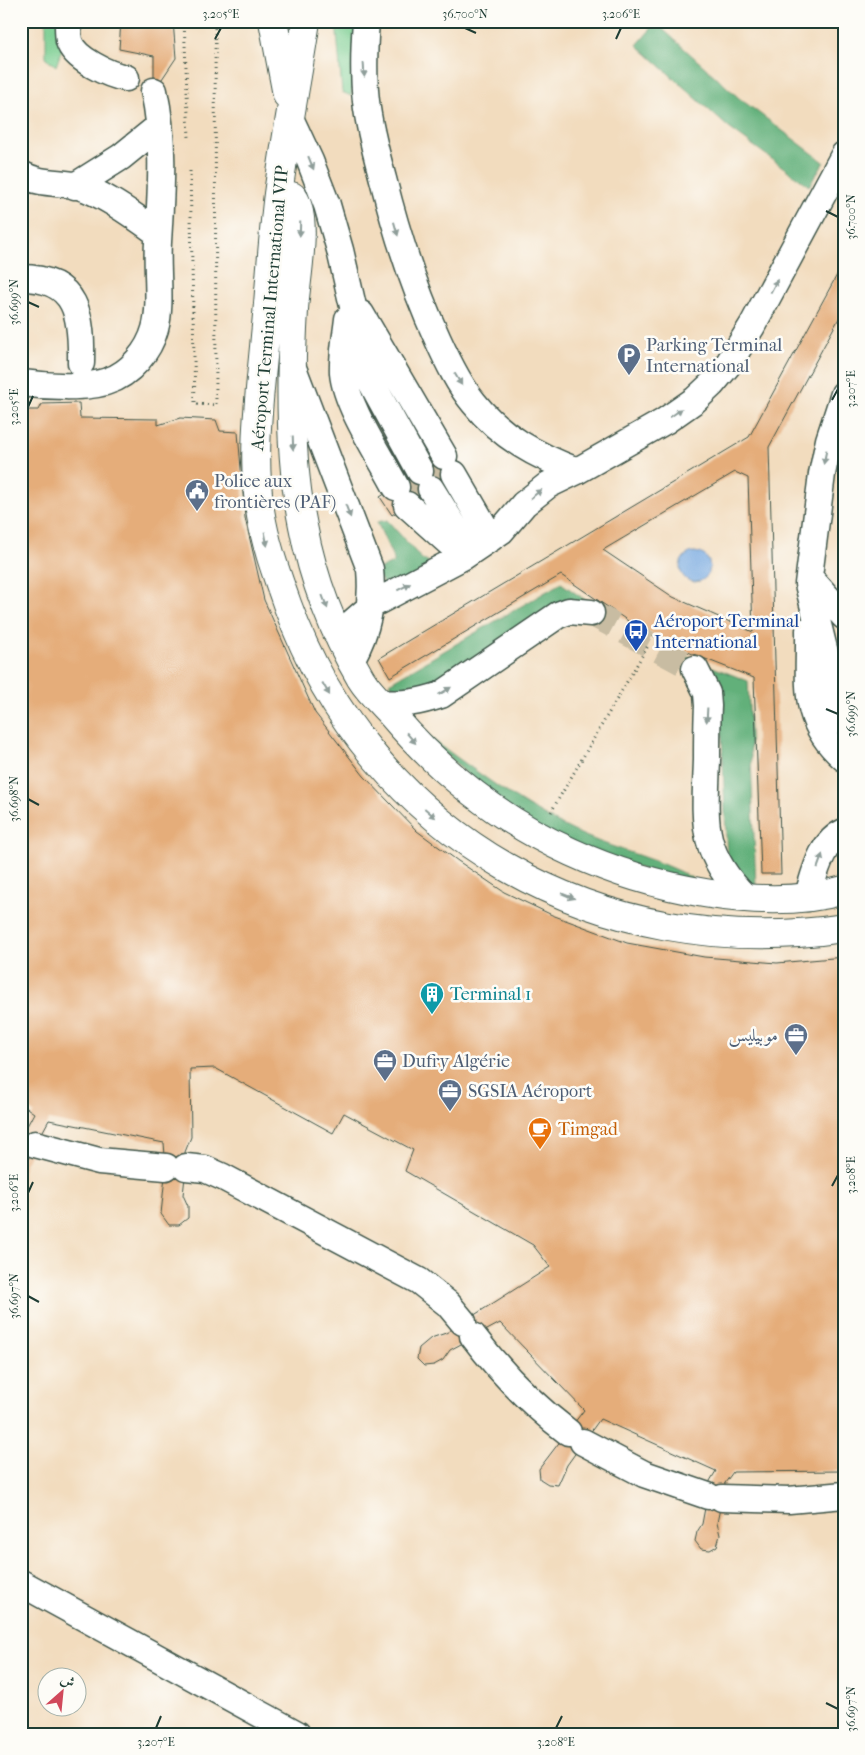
<svg xmlns="http://www.w3.org/2000/svg" width="865" height="1755" viewBox="0 0 865 1755" font-family="'IM FELL French Canon',Amiri,serif">
  <style>
    .green { fill: #79cd90; stroke: #4c8562 }
    .forest { fill: #62b07a; stroke: #407657 }
    .water { fill: #75a7e0; stroke: #4a728a }
    .building { fill: #e5ad7a; fill-rule: evenodd }
    .lines { fill: none; stroke-linecap: round; stroke-linejoin: round }
    .minor-tunnel { stroke: #c8bca2; stroke-width: 26; stroke-dasharray: 26 13; stroke-linecap: butt }
    .minor-casing { stroke: #3f5549; stroke-width: 29 }
    .major-casing { stroke: #3f5549; stroke-width: 30 }
    .path { stroke: #3f5549; stroke-width: 3; stroke-dasharray: 1 4; stroke-linecap: butt }
    .minor { stroke: #fff; stroke-width: 26 }
    .major { stroke: #fff; stroke-width: 28 }
    .oneway { fill: #8f9e9a }
    .ticks { fill: none; stroke: #1f3d34; stroke-width: 2 }
    .labels { text-anchor: middle; dominant-baseline: central; stroke-width: 5; stroke-linejoin: round; paint-order: stroke }
    .street-label { font-size: 18px; fill: #1f3d34; stroke: #fdfcf7 }
    .service-label { font-size: 18px; fill: #4e5e75; stroke: #fdfcf7; text-anchor: start }
    .transit-label { font-size: 18px; fill: #164399; stroke: #fdfcf7; text-anchor: start }
    .culture-label { font-size: 18px; fill: #0d838f; stroke: #fdfcf7; text-anchor: start }
    .food-label { font-size: 18px; fill: #c56008; stroke: #fdfcf7; text-anchor: start }
    .neatline { fill: none; stroke: #1f3d34; stroke-width: 2 }
    .ticks-label { font-size: 12px; text-anchor: middle; fill: #1f3d34 }
  </style>
  <rect width="100%" height="100%" fill="#fdfcf7"/>
  <filter id="ink" filterUnits="userSpaceOnUse"><feTurbulence type="fractalNoise" baseFrequency=".02" numOctaves="2"/><feDisplacementMap in="SourceGraphic" scale="10" xChannelSelector="R" yChannelSelector="G"/><feConvolveMatrix kernelMatrix="1 2 1 2 8 2 1 2 1" color-interpolation-filters="sRGB"/></filter>
  <filter id="wash" filterUnits="userSpaceOnUse"><feTurbulence type="fractalNoise" baseFrequency=".0096" numOctaves="4" result="noise"/><feDisplacementMap in="SourceGraphic" scale="20" xChannelSelector="R" yChannelSelector="G"/><feGaussianBlur stdDeviation="1.12" result="paint"/><feColorMatrix in="noise" values="0 0 0 0 0 0 0 0 0 0 0 0 0 0 0 0 0 1.4 0 .05"/><feComposite in="paint" operator="in"/></filter>
  <g filter="url(#wash)">
    <rect width="100%" height="100%" fill="#f2dcbe"/>
    <path class="green" d="M46 21H61L62 49 56 66 46 58Z
      M336 21H363L351 96 342 92Z"/>
    <path class="forest" d="M656 23 739 98 824 162 809 186 729 128 637 45Z
      M387 520 422 559 440 569 392 596 375 571 395 562 377 522Z
      M561 583 594 606 429 689 404 693 389 683Z
      M682 655 748 681 756 888 744 884 727 862 720 686 707 673Z
      M421 731C472 768 527 811 585 836 620 851 659 859 692 878L689 886 522 826Z"/>
    <path class="water" d="M680 567a15 15 0 1 1 30 0a15 15 0 1 1-30 0Z"/>
    <g id="blocks">
      <path class="building" d="M121 21H173L176 58 154 91V56L119 49Z
        M844 262V309L769 447 781 874H761L754 678 670 645 634 625 561 575 390 677 379 658 749 437ZM735 472 748 478 753 632 673 597 603 550Z
        M79 403 80 418 158 419V425L180 418 216 420 220 431 238 432 245 518 264 600 315 713 364 776 417 831 458 861 504 892 552 915 627 943 704 957 777 963 844 957V1471L733 1472 725 1483 717 1523 720 1535 717 1546 710 1550 701 1549 695 1541 697 1532 702 1524 710 1481 716 1471 600 1419 567 1465 558 1485 548 1484 540 1479 539 1469 584 1410 500 1323 450 1350 443 1360 434 1365 424 1366 417 1359 419 1348 431 1338 446 1333 550 1267 533 1245 405 1171 413 1150 344 1113 333 1133 215 1068 190 1069 191 1137 185 1152 186 1167 183 1195 188 1206V1218L179 1225H169L161 1214 166 1167 164 1143 49 1120 24 1166 21 1185V1137L34 1113 21 1104V410H39L42 404Z
        M447 454 458 471 392 515 380 497Z"/>
    </g>
  </g>
  <g filter="url(#ink)">
    <use href="#blocks" fill-opacity="0" stroke="#3f5549" stroke-width="1"/>
    <g class="lines">
      <path class="minor-tunnel" d="M433 462 444 481
        M406 480 416 498
        M591 613 695 669"/>
      <g class="minor-casing">
        <path id="minor" d="M68 21C68 27 68 35 69 41 74 59 109 75 126 78
          M366 21C364 48 363 75 366 101 369 128 376 153 383 179 397 235 414 288 438 340 448 362 459 385 474 403 501 437 537 456 577 471
          M290 118 310 161 327 205 340 250 370 380 420 471
          M21 174C39 184 55 182 74 185 99 190 137 218 158 233
          M75 186 121 157 158 127
          M21 278C78 278 82 316 81 363
          M361 314 444 456
          M348 319C346 337 342 355 343 373 346 406 380 456 396 487
          M293 368 370 569C373 603 368 630 351 660
          M21 383C44 386 87 389 108 381 130 374 149 351 155 329 162 304 156 269 158 242 161 191 165 140 154 91
          M844 394 829 440 822 474 808 584 832 681 844 697
          M454 474 491 538
          M431 489 469 550
          M407 505 464 556
          M809 577 844 616
          M809 630C810 684 800 719 844 758
          M340 639 352 623 375 603 464 556 501 531 524 504 548 485 577 471 665 421 695 400 712 384 727 366 752 326 844 155
          M695 669 707 693 708 706C707 724 707 742 707 760 705 820 699 851 745 897
          M823 681 831 704 844 721
          M381 703C403 705 420 702 441 695L558 615 569 611 591 613
          M807 898C815 874 820 843 844 832
          M35 1144 99 1161 166 1167
          M186 1167 205 1169 223 1177 419 1281 448 1304 463 1322
          M473 1336C501 1373 531 1404 568 1432
          M583 1442 644 1474 708 1496
          M722 1498 789 1500 844 1495
          M21 1583 297 1734"/>
      </g>
      <g class="major-casing">
        <path id="major" d="M273 21 287 95
          M306 21C297 79 286 136 278 194 272 241 270 289 265 336 260 394 251 452 260 510 265 543 276 573 287 604 371 836 601 965 844 928
          M278 194 292 196C310 214 295 284 294 310 290 378 289 459 303 526 313 579 334 633 361 679 369 692 382 704 392 715 442 774 500 820 571 852 647 887 762 914 844 890"/>
      </g>
      <path class="path" d="M184 21 189 138
        M190 171 195 404 216 405 215 21
        M551 812 649 644"/>
      <use href="#minor" class="minor"/>
      <use href="#major" class="major"/>
    </g>
    <defs><path id="oneway-solid" d="M-6-.8H1V-3.2L6.5 0L1 3.2V.8H-6Z" transform="scale(1.25)"/></defs>
    <g class="oneway">
      <use href="#oneway-solid" transform="translate(364 70) rotate(87)"/>
      <use href="#oneway-solid" transform="translate(311 163) rotate(68)"/>
      <use href="#oneway-solid" transform="translate(300 229) rotate(92)"/>
      <use href="#oneway-solid" transform="translate(396 229) rotate(74)"/>
      <use href="#oneway-solid" transform="translate(774 286) rotate(-62)"/>
      <use href="#oneway-solid" transform="translate(458 379) rotate(59)"/>
      <use href="#oneway-solid" transform="translate(676 413) rotate(-35)"/>
      <use href="#oneway-solid" transform="translate(293 443) rotate(88)"/>
      <use href="#oneway-solid" transform="translate(825 457) rotate(102)"/>
      <use href="#oneway-solid" transform="translate(536 494) rotate(-38)"/>
      <use href="#oneway-solid" transform="translate(348 511) rotate(69)"/>
      <use href="#oneway-solid" transform="translate(266 539) rotate(79)"/>
      <use href="#oneway-solid" transform="translate(404 587) rotate(-27)"/>
      <use href="#oneway-solid" transform="translate(325 602) rotate(69)"/>
      <use href="#oneway-solid" transform="translate(326 689) rotate(60)"/>
      <use href="#oneway-solid" transform="translate(445 691) rotate(-31)"/>
      <use href="#oneway-solid" transform="translate(707 715) rotate(93)"/>
      <use href="#oneway-solid" transform="translate(411 738) rotate(49)"/>
      <use href="#oneway-solid" transform="translate(430 813) rotate(41)"/>
      <use href="#oneway-solid" transform="translate(820 861) rotate(-70)"/>
      <use href="#oneway-solid" transform="translate(568 896) rotate(22)"/>
    </g>
  </g>
  <path class="ticks" d="M465 28 476 33M215 39 221 28M616 39 621 28M826 211 838 217M28 302 39 307M832 400 838 389M28 407 33 396M826 709 838 714M28 799 39 805M832 1186 838 1175M28 1193 33 1182M28 1296 39 1302M826 1703 838 1709M156 1728 161 1716M556 1728 562 1716"/>
  <defs>
    <g id="parking-pin" transform="scale(1.25)"><path d="M0 17L-7.5 6A9.5 9.5 0 1 1 7.5 6Z" fill="#5c6f8a" stroke="#fdfcf7"/><path d="M-3.5-5.5H1a3.5 3.5 0 0 1 0 7H-1V5.5H-3.5ZM-1-3.4V-.6H.8a1.4 1.4 0 0 0 0-2.8Z" fill="#fff"/></g>
    <g id="civic-pin" transform="scale(1.25)"><path d="M0 17L-7.5 6A9.5 9.5 0 1 1 7.5 6Z" fill="#5c6f8a" stroke="#fdfcf7"/><path d="M-.6-6.5H3V-4.5H.6V-3L4-1V1h2V6H-6V1h2V-1L-.6-3ZM-1.2 2.5V6h2.4V2.5Z" fill="#fff"/></g>
    <g id="bus-pin" transform="scale(1.25)"><path d="M0 17L-7.5 6A9.5 9.5 0 1 1 7.5 6Z" fill="#1a4fb4" stroke="#fdfcf7"/><path d="M-5-6H5V4H4V6H2V4H-2V6H-4V4H-5ZM-3.5-4V0h7V-4ZM-3.5 1.2v1.5H-2V1.2ZM2 1.2v1.5H3.5V1.2Z" fill="#fff"/></g>
    <g id="building-pin" transform="scale(1.25)"><path d="M0 17L-7.5 6A9.5 9.5 0 1 1 7.5 6Z" fill="#0f9aa8" stroke="#fdfcf7"/><path d="M-4-6H4V6H1V3H-1V6H-4ZM-2.5-4.3h1.7v1.8h-1.7ZM.8-4.3h1.7v1.8H.8ZM-2.5-1h1.7V.8h-1.7ZM.8-1h1.7V.8H.8Z" fill="#fff"/></g>
    <g id="office-pin" transform="scale(1.25)"><path d="M0 17L-7.5 6A9.5 9.5 0 1 1 7.5 6Z" fill="#5c6f8a" stroke="#fdfcf7"/><path d="M-6-3h4V-5.5h4V-3h4V5H-6ZM-1-4.5V-3h2v-1.5ZM-6 0V1H6V0Z" fill="#fff"/></g>
    <g id="cafe-pin" transform="scale(1.25)"><path d="M0 17L-7.5 6A9.5 9.5 0 1 1 7.5 6Z" fill="#e8710a" stroke="#fdfcf7"/><path d="M-5.5-4.5H6V0H3Q3 3.5 0 3.5H-2.5Q-5.5 3.5-5.5 0ZM3-3.2v2h1.7v-2ZM-6 4.5H4V6H-6Z" fill="#fff"/></g>
  </defs>
  <g fill-rule="evenodd">
    <use href="#parking-pin" x="629" y="355"/>
    <use href="#civic-pin" x="197" y="491"/>
    <use href="#bus-pin" x="636" y="631"/>
    <use href="#building-pin" x="432" y="994"/>
    <use href="#office-pin" x="796" y="1035"/>
    <use href="#office-pin" x="385" y="1061"/>
    <use href="#office-pin" x="450" y="1091"/>
    <use href="#cafe-pin" x="540" y="1129"/>
  </g>
  <g class="labels">
    <g class="street-label">
      <text transform="translate(270 308) rotate(-85)">Aéroport Terminal International VIP</text>
    </g>
    <g class="service-label">
      <text x="646" y="345">Parking Terminal<tspan x="646" dy="21">International</tspan></text>
      <text x="214" y="481">Police aux<tspan x="214" dy="21">frontières (PAF)</tspan></text>
      <text x="778" y="1035" text-anchor="end">موبيليس</text>
      <text x="402" y="1061">Dufry Algérie</text>
      <text x="468" y="1091">SGSIA Aéroport</text>
    </g>
    <g class="transit-label">
      <text x="654" y="621">Aéroport Terminal<tspan x="654" dy="21">International</tspan></text>
    </g>
    <g class="culture-label">
      <text x="450" y="994">Terminal 1</text>
    </g>
    <g class="food-label">
      <text x="558" y="1129">Timgad</text>
    </g>
  </g>
  <rect width="865" height="1755" fill="none" stroke="#fdfcf7" stroke-width="55"/>
  <g transform="translate(62 1692) rotate(27)"><circle r="24" fill="#fdfcf7" stroke="#a4b0a9"/>
  <path d="M0-4L9 19L0 12L-9 19Z" fill="#d1495b"/>
  <text y="-8" font-size="14" font-weight="bold" text-anchor="middle" fill="#1f3d34">ش</text>
  </g>
  <rect x="28" y="28" width="810" height="1700" class="neatline"/>
  <g class="ticks-label">
    <text x="221" y="18">3.205°E</text>
    <text x="465" y="18">36.700°N</text>
    <text x="621" y="18">3.206°E</text>
    <text transform="translate(851 217) rotate(-90)" y="4">36.700°N</text>
    <text transform="translate(14 302) rotate(-90)" y="4">36.699°N</text>
    <text transform="translate(851 389) rotate(-90)" y="4">3.207°E</text>
    <text transform="translate(14 407) rotate(-90)" y="4">3.205°E</text>
    <text transform="translate(851 714) rotate(-90)" y="4">36.699°N</text>
    <text transform="translate(14 799) rotate(-90)" y="4">36.698°N</text>
    <text transform="translate(851 1175) rotate(-90)" y="4">3.208°E</text>
    <text transform="translate(14 1193) rotate(-90)" y="4">3.206°E</text>
    <text transform="translate(14 1296) rotate(-90)" y="4">36.697°N</text>
    <text transform="translate(851 1709) rotate(-90)" y="4">36.697°N</text>
    <text x="156" y="1746">3.207°E</text>
    <text x="556" y="1746">3.208°E</text>
  </g>
</svg>
